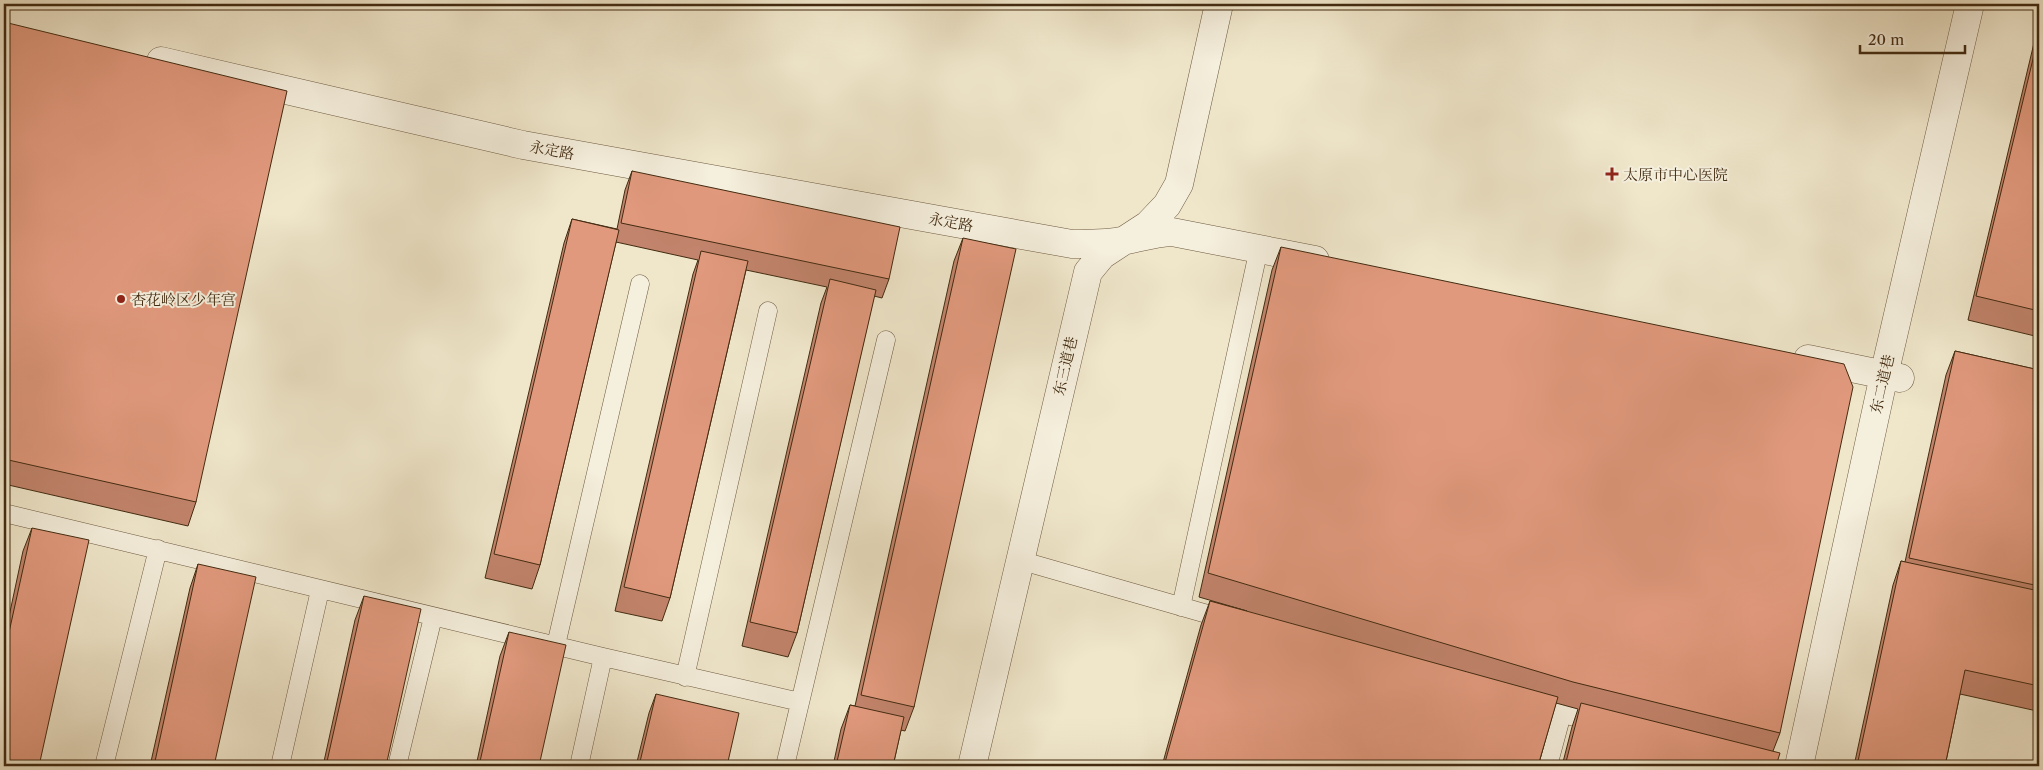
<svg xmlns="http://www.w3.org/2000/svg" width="2043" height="770" viewBox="0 0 2043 770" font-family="'Libre Caslon Text','Noto Serif SC',serif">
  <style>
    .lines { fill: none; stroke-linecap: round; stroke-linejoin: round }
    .lane-casing { stroke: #6e5a40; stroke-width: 19 }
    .street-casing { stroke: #6e5a40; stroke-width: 29 }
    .lane { stroke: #f5efdd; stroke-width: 18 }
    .street { stroke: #f5efdd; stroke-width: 28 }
    .wall { fill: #c2846c; stroke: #422b11 }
    .building { fill: #e1997d; stroke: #422b11 }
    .poi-dot { fill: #8f2418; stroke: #f5efdd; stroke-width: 2 }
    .labels { text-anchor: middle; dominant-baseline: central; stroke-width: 4; stroke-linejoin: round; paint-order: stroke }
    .street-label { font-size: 15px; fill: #422b11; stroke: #f5efdd }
    .poi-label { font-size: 15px; fill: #422b11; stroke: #f5efdd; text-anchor: start }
  </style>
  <rect width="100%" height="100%" fill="#f0e7cb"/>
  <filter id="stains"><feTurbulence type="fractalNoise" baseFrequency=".004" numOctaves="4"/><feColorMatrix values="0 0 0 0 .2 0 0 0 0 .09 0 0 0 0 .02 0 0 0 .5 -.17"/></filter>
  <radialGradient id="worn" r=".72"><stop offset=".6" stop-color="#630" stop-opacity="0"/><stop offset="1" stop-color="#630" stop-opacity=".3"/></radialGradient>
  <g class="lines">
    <g class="lane-casing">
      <path id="lane" d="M4 513 603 657 800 702
        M1019 560 1228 620
        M1181 607 1259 248
        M556 645 640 284
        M685 677 768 311
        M1530 705 1597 723
        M104 766 158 549
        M280 766 320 590
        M397 766 433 617
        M579 766 603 657
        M785 766 886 340
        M1548 766 1562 714"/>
    </g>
    <g class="street-casing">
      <path id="street" d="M161 61 523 145 1072 244C1089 244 1105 244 1121 241 1138 238 1154 233 1172 232L1315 260
        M1808 359 1900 378
        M972 766 1088 272 1102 255 1148 225 1167 205 1179 184 1219 4
        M1799 766 1884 375 1970 4"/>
    </g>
    <use href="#lane" class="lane"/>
    <use href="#street" class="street"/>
  </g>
  <path class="wall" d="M4 22 196 502 188 526 4 484Z
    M2039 22V337L1968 320Z
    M632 171 889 279 882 298 874 296 797 633 788 657 742 646 821 303 827 287 746 270 670 598 662 621 615 611 693 274 698 260 616 242 540 565 532 589 485 578 564 243 572 219 617 229 625 190Z
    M963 238 914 707 905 731 901 730 893 766H833L841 729 850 705 855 706 954 261Z
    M1281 247 1780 733 1773 751 1776 766H1562L1572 727 1578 709 1556 703 1538 766H1162L1201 625 1210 601 1247 611 1199 597 1272 270Z
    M1955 351 2039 370V705L2037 711 1960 694 1945 766H1854L1893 585 1901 561 1905 562 1946 375Z
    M32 528 4 766V640L23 551Z
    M198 564 214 766H150L190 588Z
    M364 596 386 766H323L355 620Z
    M509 632 539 766H476L500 656Z
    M656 694 727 766H636L649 713Z"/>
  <path class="building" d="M4 22 287 91 196 502 4 459Z
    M2039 34V311L1976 296Z
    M632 171 900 227 889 279 621 223Z
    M572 219 619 230 540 565 494 554Z
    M963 238 1016 249 914 707 861 695Z
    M1281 247 1844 364 1853 387 1780 733 1573 682 1208 573Z
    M701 251 748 261 670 598 624 587Z
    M830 279 876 290 797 633 750 622Z
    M1955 351 2039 370V586L1909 558Z
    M32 528 89 540 39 766H4V655Z
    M1901 561 2039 591V686L1965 670 1945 766H1857Z
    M198 564 256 577 214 766H154Z
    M364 596 421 609 386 766H326Z
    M1210 601 1558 697 1538 766H1164Z
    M509 632 566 645 539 766H479Z
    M656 694 739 713 727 766H639Z
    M1581 703 1780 753 1776 766H1565Z
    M850 705 904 717 893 766H836Z"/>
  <g class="poi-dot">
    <path d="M1609.5 166.5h5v5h5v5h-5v5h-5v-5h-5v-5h5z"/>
    <circle cx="121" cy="299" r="5"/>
  </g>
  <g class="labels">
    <g class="street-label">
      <text transform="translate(552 150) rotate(10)">永定路</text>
      <text transform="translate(951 222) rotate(10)">永定路</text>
      <text transform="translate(1065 366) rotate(-77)">东三道巷</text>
      <text transform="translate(1882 384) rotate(-77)">东二道巷</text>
    </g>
    <g class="poi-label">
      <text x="1623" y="174">太原市中心医院</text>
      <text x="131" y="299">杏花岭区少年宫</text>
    </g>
  </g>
  <rect width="2043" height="770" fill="none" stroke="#f0e7cb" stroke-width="20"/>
  <rect x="5" y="5" width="2033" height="760" fill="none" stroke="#422b11" stroke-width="2.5"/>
  <rect x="10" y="10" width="2023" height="750" fill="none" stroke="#422b11"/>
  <path d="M1860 45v8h105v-8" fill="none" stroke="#422b11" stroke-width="2.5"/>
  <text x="1868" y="45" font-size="15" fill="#422b11" stroke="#f5efdd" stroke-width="4" paint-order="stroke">20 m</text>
  <rect width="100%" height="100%" filter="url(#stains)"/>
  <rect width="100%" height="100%" fill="url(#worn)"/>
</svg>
